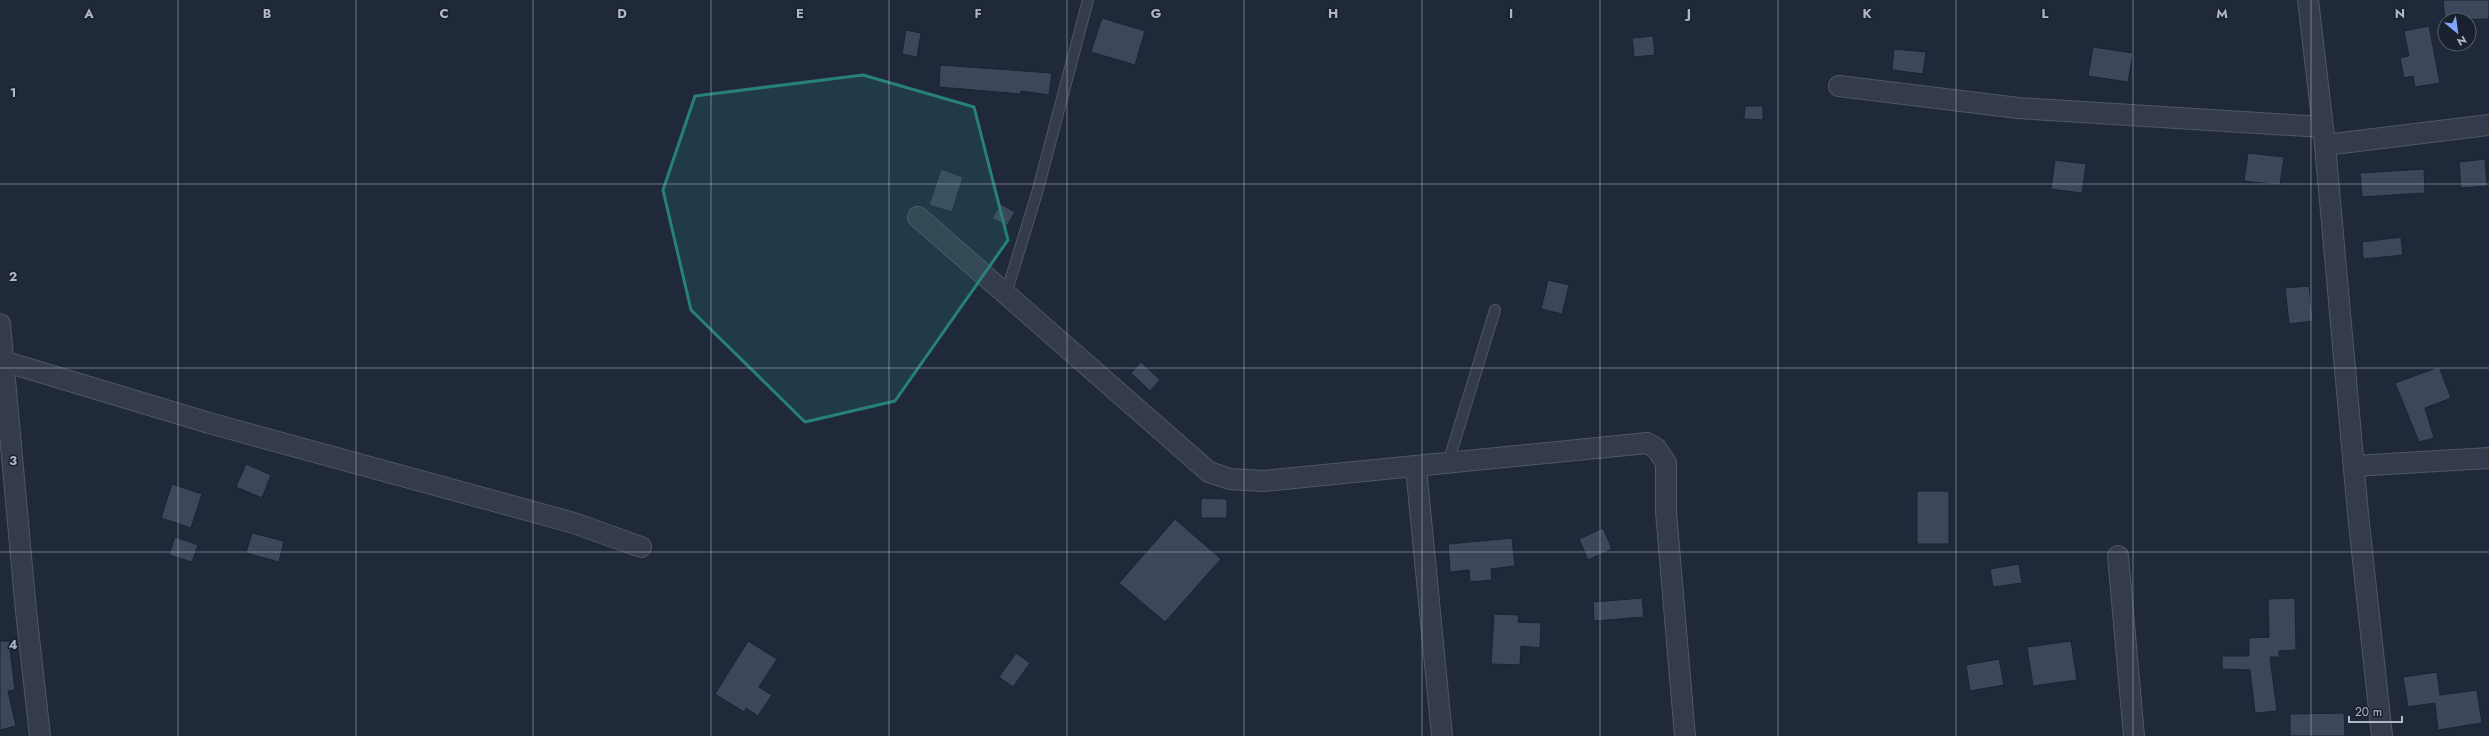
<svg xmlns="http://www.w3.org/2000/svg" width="2489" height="736" viewBox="0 0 2489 736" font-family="Jost,sans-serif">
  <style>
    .building { fill: #3c475b; stroke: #1b2331 }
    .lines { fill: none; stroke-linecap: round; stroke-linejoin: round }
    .lane-casing { stroke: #4f5665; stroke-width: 12 }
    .street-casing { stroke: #4f5665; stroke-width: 22 }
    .lane { stroke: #343c4b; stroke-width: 10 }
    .street { stroke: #343c4b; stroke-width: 20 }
    .marked { fill: #27807b; fill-opacity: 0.2; stroke: #27807b; stroke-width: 3; stroke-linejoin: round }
    .grid { fill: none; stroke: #afb6c7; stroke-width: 1; stroke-opacity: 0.55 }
    .grid-label { font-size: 13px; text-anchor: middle; font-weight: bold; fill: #afb6c7; stroke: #19212f; stroke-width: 3; stroke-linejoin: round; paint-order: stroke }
  </style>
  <rect width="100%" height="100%" fill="#20293a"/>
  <path class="building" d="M2443 0H2489V19L2445 20Z
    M1102 18 1145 31 1135 65 1091 52Z
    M2429 26 2440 83 2415 87 2413 76 2404 78 2400 58 2409 56 2404 31Z
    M906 30 921 33 917 57 902 54Z
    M1653 36 1655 55 1634 57 1632 38Z
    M2093 47 2133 53 2128 82 2088 76Z
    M1894 49 1926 52 1923 74 1892 70Z
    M940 65 1052 73 1049 95 1021 91V94L939 87Z
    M1745 106H1763V120L1744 119Z
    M2248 153 2284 157 2280 185 2244 181Z
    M2485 159 2487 186 2461 188 2459 162Z
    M2055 160 2086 164 2082 193 2051 189Z
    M941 169 963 177 952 212 929 205Z
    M2424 169 2425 193 2362 197 2360 173Z
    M1001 204 1015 212 1007 226 992 218Z
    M2401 237 2403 255 2363 259 2362 242Z
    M1548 280 1569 285 1562 314 1541 309Z
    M2309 286 2313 321 2289 324 2285 288Z
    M1141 362 1160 380 1150 391 1131 373Z
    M2439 367 2451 398 2425 408 2434 438 2419 442 2395 383Z
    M246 464 271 475 262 498 236 487Z
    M172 484 202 494 191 528 161 518Z
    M1917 491H1949V544H1917Z
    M1201 498 1227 499V518H1201Z
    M1175 519 1221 559 1165 622 1119 583Z
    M1603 528 1612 549 1588 560 1579 539Z
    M252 533 284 541 279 562 246 553Z
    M175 537 198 545 192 562 169 555Z
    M1512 538 1515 566 1491 569 1492 580 1470 582 1469 570 1450 572 1448 544Z
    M2019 564 2022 583 1993 587 1990 569Z
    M1642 598 1644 617 1594 621 1593 602Z
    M2295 598 2296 650 2279 651V657H2270L2277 711 2255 713 2250 670 2222 669V656H2249V638L2269 637 2268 599Z
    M1494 614 1519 615 1518 622 1541 623 1540 648 1521 646 1520 665 1491 664Z
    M0 641H9L15 690 8 691 16 726 0 730Z
    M748 641 777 659 759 687 772 695 758 716 746 708 744 712 715 694Z
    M2071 641 2077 680 2033 686 2027 647Z
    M1016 653 1030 663 1013 687 999 677Z
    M1999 659 2004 685 1970 691 1966 665Z
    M2437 672 2440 695 2477 690 2482 723 2438 730 2435 703 2408 707 2403 677Z
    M2344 713 2345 736H2290V714Z"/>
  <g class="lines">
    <g class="lane-casing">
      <path id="lane" d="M1006 294 1037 193 1088 0
        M1448 463 1495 310"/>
    </g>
    <g class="street-casing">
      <path id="street" d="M2308 0 2325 145 2358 514 2382 736
        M1839 86 2018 108 2322 127
        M2325 145 2489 125
        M918 217 1209 472 1230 479 1264 481 1647 443 1656 448 1666 463V512L1685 736
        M0 324 26 611 40 736
        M3 361 209 423 574 523 641 547
        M2354 466 2489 458
        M1416 468 1442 736
        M2118 556 2134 736"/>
    </g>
    <use href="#lane" class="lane"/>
    <use href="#street" class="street"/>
  </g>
  <path class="marked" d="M863 75 974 107 1008 240 895 401 805 422 691 310 663 190 695 96Z"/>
  <path class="grid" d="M178 0V736M356 0V736M533 0V736M711 0V736M889 0V736M1067 0V736M1244 0V736M1422 0V736M1600 0V736M1778 0V736M1956 0V736M2133 0V736M2311 0V736M0 184H2489M0 368H2489M0 552H2489"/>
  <g class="grid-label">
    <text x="89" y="18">A</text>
    <text x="267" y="18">B</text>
    <text x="444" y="18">C</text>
    <text x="622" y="18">D</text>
    <text x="800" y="18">E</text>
    <text x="978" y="18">F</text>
    <text x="1156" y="18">G</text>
    <text x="1333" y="18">H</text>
    <text x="1511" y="18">I</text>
    <text x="1689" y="18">J</text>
    <text x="1867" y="18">K</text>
    <text x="2045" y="18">L</text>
    <text x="2222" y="18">M</text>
    <text x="2400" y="18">N</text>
    <text x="13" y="97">1</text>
    <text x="13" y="281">2</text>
    <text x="13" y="465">3</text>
    <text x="13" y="649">4</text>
  </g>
  <g transform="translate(2457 32) rotate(151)"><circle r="19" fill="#19212f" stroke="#555d6c"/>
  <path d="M0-3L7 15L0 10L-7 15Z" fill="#7ea5fd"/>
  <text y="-6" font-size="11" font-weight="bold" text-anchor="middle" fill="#afb6c7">N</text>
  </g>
  <path d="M2349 716v6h53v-6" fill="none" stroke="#afb6c7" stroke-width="2"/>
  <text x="2355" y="716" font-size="12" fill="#afb6c7" stroke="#19212f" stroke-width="3" paint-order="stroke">20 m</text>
</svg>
